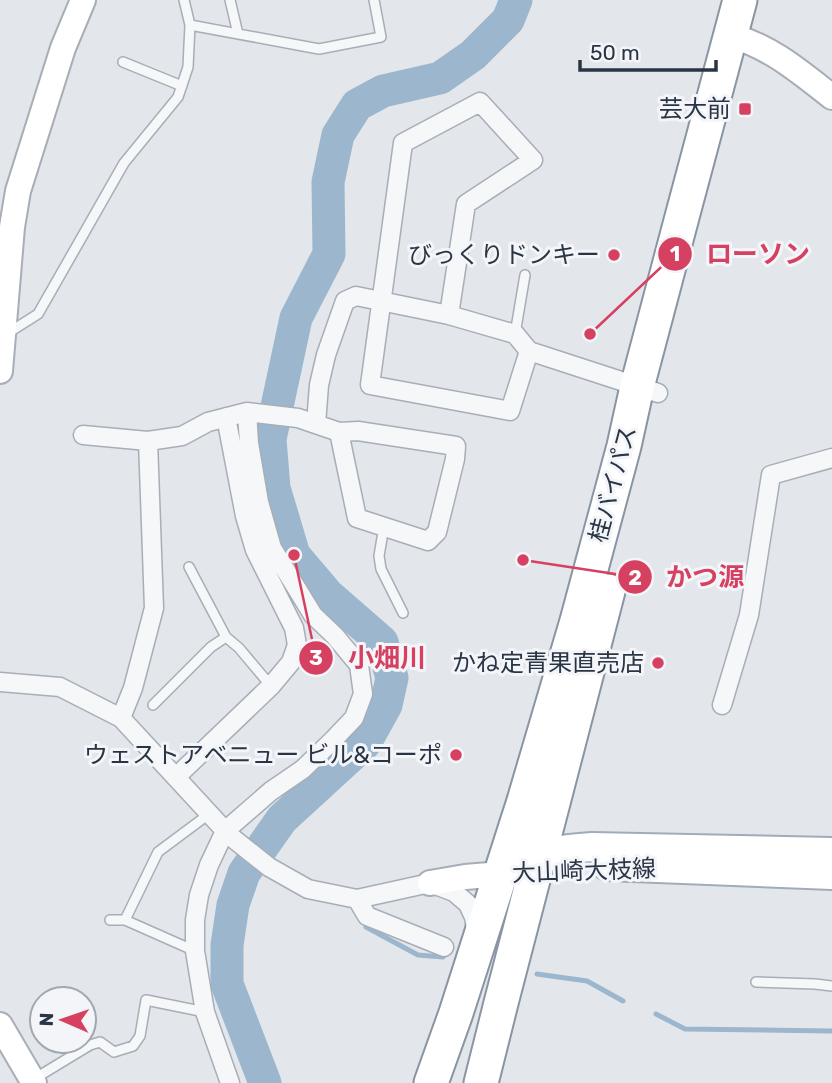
<svg xmlns="http://www.w3.org/2000/svg" width="832" height="1083" viewBox="0 0 832 1083" font-family="Rubik,'Noto Sans JP',sans-serif">
  <style>
    .lines { fill: none; stroke-linecap: round; stroke-linejoin: round }
    .stream { stroke: #9cb7cd; stroke-width: 5 }
    .river { stroke: #9cb7cd; stroke-width: 33 }
    .lane-casing { stroke: #a7aeb7; stroke-width: 12 }
    .street-casing { stroke: #a7aeb7; stroke-width: 21 }
    .secondary-casing { stroke: #a7aeb7; stroke-width: 28 }
    .primary-casing { stroke: #a1acb8; stroke-width: 32 }
    .highway-casing { stroke: #8995a3; stroke-width: 37 }
    .lane { stroke: #f6f7f9; stroke-width: 9 }
    .street { stroke: #f6f7f9; stroke-width: 18 }
    .secondary { stroke: #fff; stroke-width: 24 }
    .primary { stroke: #fff; stroke-width: 28 }
    .highway { stroke: #fff; stroke-width: 33 }
    .poi-dot { fill: #d74161; stroke: #f3f5f9; stroke-width: 2.5 }
    .labels { text-anchor: middle; dominant-baseline: central; stroke-width: 6; stroke-linejoin: round; paint-order: stroke }
    .poi-label { font-size: 24px; fill: #293545; stroke: #f3f5f9; text-anchor: end }
    .street-label { font-size: 24px; fill: #293545; stroke: #f3f5f9 }
    .leader { fill: none; stroke: #d74161; stroke-width: 2.5 }
    .callout-dot { fill: #d74161; stroke: #f3f5f9; stroke-width: 2.5 }
    .mark-label { font-size: 21px; text-anchor: middle; font-weight: bold; fill: #fff }
    .callout-label { font-size: 26px; text-anchor: middle; font-weight: bold; fill: #d74161; stroke: #f3f5f9; stroke-width: 6; stroke-linejoin: round; paint-order: stroke }
  </style>
  <rect width="100%" height="100%" fill="#e3e7ec"/>
  <g class="lines">
    <path class="stream" d="M366 927 418 955 443 957
      M537 974 587 981 623 1001
      M656 1014 685 1029 832 1031"/>
    <path class="river" d="M265 1083 227 984V945L233 905 244 873 282 819 365 743 386 705 392 678 382 642 328 595 294 555 274 488 270 439 296 318 329 254 328 182 338 135 357 105 383 91 440 78 473 55 508 20 516 0"/>
    <g class="lane-casing">
      <path id="lane" d="M230 0 238 34
        M190 25 319 49 381 37 374 0
        M123 62 182 86
        M8 333 38 314 124 163 178 97 188 67 190 25 184 0
        M515 334 525 275
        M384 526 379 556 381 569 403 613
        M189 567 226 637 239 648 271 686
        M153 705 211 647 226 637
        M110 920H125L195 951
        M125 920 158 852 209 814
        M756 982 815 984 832 986
        M34 1079 90 1045 100 1042 114 1052 133 1046 140 1036 146 1000 205 1012"/>
    </g>
    <g class="street-casing">
      <path id="street" d="M449 315 466 204 533 160 480 102 403 143 370 385 510 411 529 351
        M316 424 319 385 326 355 345 301 356 296 449 315 515 334 529 351 658 393
        M83 435 148 441 182 436 208 422 247 412 298 418 339 432 358 431 456 446 455 459 437 532 428 541 357 518 339 432
        M0 682 60 687 121 718 230 836 269 867 308 889 357 899 430 883 454 892 468 904 474 917 477 935
        M722 705 749 615 771 475 832 458
        M121 718 133 688 154 608 148 441
        M176 777 271 686 291 662 297 645 294 628 255 550 245 516 226 417
        M357 899 367 916 444 947
        M230 1083 205 1012 195 951V920L199 895 209 865 225 831 271 791 303 769 333 740 354 718 363 694 359 665 335 636 313 615 272 548 259 502 249 443 247 412"/>
    </g>
    <g class="secondary-casing">
      <path id="secondary" d="M732 36C771 47 800 72 832 97
        M0 371 12 227 18 191 63 48 83 0
        M430 883 465 877 501 874
        M0 1025 34 1083"/>
    </g>
    <g class="primary-casing">
      <path id="primary" d="M522 863C549 850 562 849 592 847L832 852
        M607 866 832 875"/>
    </g>
    <g class="highway-casing">
      <path id="highway" d="M431 1083 456 1013 524 801 577 621 624 446 637 387 682 217 740 0
        M481 1083 501 1003 608 591"/>
    </g>
    <use href="#lane" class="lane"/>
    <use href="#street" class="street"/>
    <use href="#secondary" class="secondary"/>
    <use href="#primary" class="primary"/>
    <use href="#highway" class="highway"/>
  </g>
  <g class="poi-dot">
    <rect x="738" y="102" width="14" height="14" rx="3.5"/>
    <circle cx="614" cy="255" r="7"/>
    <circle cx="658" cy="663" r="7"/>
    <circle cx="456" cy="755" r="7"/>
  </g>
  <g class="labels">
    <g class="poi-label">
      <text x="731" y="109">芸大前</text>
      <text x="600" y="255">びっくりドンキー</text>
      <text x="644" y="663">かね定青果直売店</text>
      <text x="442" y="755">ウェストアベニュー ビル&amp;コーポ</text>
    </g>
    <g class="street-label">
      <text transform="translate(613 484) rotate(-75)">桂バイパス</text>
      <text transform="translate(584 871) rotate(-2)">大山崎大枝線</text>
    </g>
  </g>
  <path class="leader" d="M590 334L675 254M523 560L635 577M294 555L316 658"/>
  <g class="callout-dot">
    <circle cx="590" cy="334" r="7"/>
    <circle cx="523" cy="560" r="7"/>
    <circle cx="294" cy="555" r="7"/>
    <circle cx="675" cy="254" r="18"/>
    <circle cx="635" cy="577" r="18"/>
    <circle cx="316" cy="658" r="18"/>
  </g>
  <g class="mark-label">
    <text x="675" y="261">1</text>
    <text x="635" y="585">2</text>
    <text x="316" y="665">3</text>
  </g>
  <g class="callout-label">
    <text x="758" y="263">ローソン</text>
    <text x="705" y="586">かつ源</text>
    <text x="387" y="667">小畑川</text>
  </g>
  <g transform="translate(63 1020) rotate(272)"><circle r="33" fill="#f3f5f9" stroke="#a2a8b1" stroke-width="2"/>
  <path d="M0-5L12 26L0 18L-12 26Z" fill="#d74161"/>
  <text y="-10" font-size="19" font-weight="bold" text-anchor="middle" fill="#293545">N</text>
  </g>
  <path d="M580 60v10h136v-10" fill="none" stroke="#293545" stroke-width="3.5"/>
  <text x="590" y="60" font-size="21" fill="#293545" stroke="#f3f5f9" stroke-width="5" paint-order="stroke">50 m</text>
</svg>
